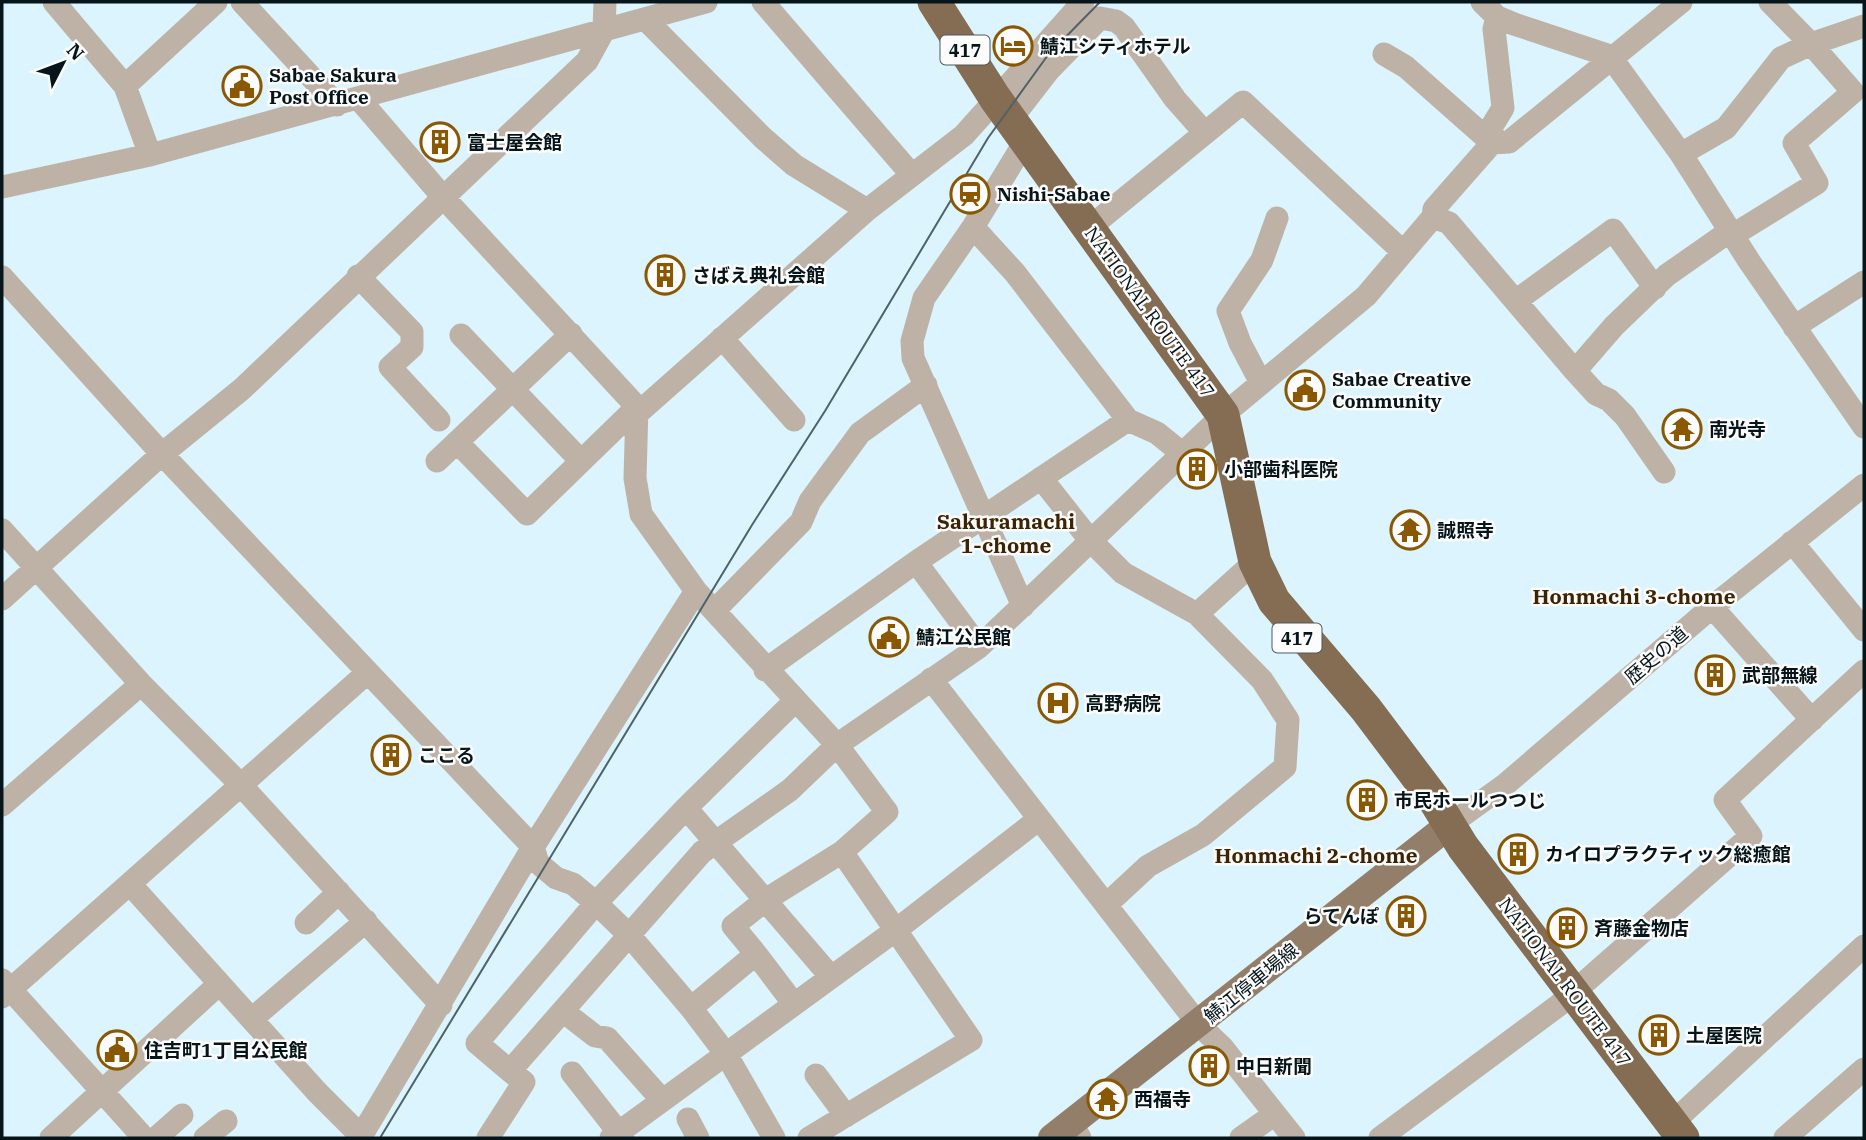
<svg xmlns="http://www.w3.org/2000/svg" width="1866" height="1140" viewBox="0 0 1866 1140" font-family="'IBM Plex Serif','Noto Sans JP',serif">
  <style>
    .lines { fill: none; stroke-linecap: round; stroke-linejoin: round }
    .minor { stroke: #beb2a6; stroke-width: 23 }
    .major { stroke: #937f69; stroke-width: 28 }
    .highway { stroke: #846d53; stroke-width: 33 }
    .tram { stroke: #4f6268; stroke-width: 2 }
    .labels { text-anchor: middle; dominant-baseline: central; stroke-width: 5; stroke-linejoin: round; paint-order: stroke }
    .shield { fill: #fcfcfc; stroke: #4f5a5e; stroke-width: 2 }
    .shield-label { font-size: 18px; font-weight: bold; fill: #05151a }
    .poi-label { font-size: 19px; font-weight: bold; fill: #05151a; stroke: #fcfcfc; text-anchor: start }
    .street-label { font-size: 19px; fill: #05151a; stroke: #fcfcfc }
    .neighbourhood-label { font-size: 21px; font-weight: bold; fill: #3c2301; stroke: #fcfcfc }
  </style>
  <rect width="100%" height="100%" fill="#dbf4fd"/>
  <g class="lines">
    <path class="minor" d="M54 2 125 86
      M242 2 337 105
      M763 2 911 174
      M1482 2 1497 17 1514 24 1610 56 1681 154 1749 261 1864 427
      M1770 2 1811 44 1864 26
      M645 19 763 138 794 165 867 210
      M1384 54 1406 67 1492 143
      M359 99 443 197 637 407 635 478 641 514 696 591 837 745 979 647 1223 415 1366 296 1433 217 1434 209 1492 143 1509 142 1681 2
      M1011 119 1049 70 1100 18 1116 21 1124 27 1175 99 1205 133
      M1492 143V126L1503 108 1494 29 1497 17
      M1681 154 1726 128 1781 58 1811 44 1853 92 1794 143 1817 183 1733 235
      M150 155 125 86 216 2
      M2 187 150 155 706 2
      M1433 217 1449 223 1575 371 1614 326 1667 275 1730 231
      M973 227 1015 273 1128 420 1157 433 1183 454
      M1089 228 1243 102 1403 252
      M358 276 412 332V347L390 367 439 420
      M2 277 162 454 533 847 538 863 556 878 573 884 596 903 629 935 691 1008 726 1054 774 1138
      M1517 300 1613 230 1655 288
      M1794 327 1864 282
      M461 335 581 461
      M722 338 794 420
      M1575 371 1596 394 1609 400 1625 416 1664 472
      M1261 383 1240 343 1228 311 1262 260 1277 218
      M638 413 867 210 964 135 1083 2
      M457 442 527 514 637 407
      M437 461 571 334
      M1041 478 1090 540 1123 573 1197 614 1250 566
      M2 530 141 684 240 784 441 1005
      M1792 542 1864 630
      M916 562 979 647
      M2 599 162 454 242 389 587 61 604 30 605 2
      M1023 606 913 358 912 341 924 298 973 227 1026 140
      M1712 607 1812 720
      M715 610 801 522 810 501 860 433 926 385
      M765 670 916 562 1128 420
      M931 679 1199 1025 1222 1047 1294 1138
      M795 701 686 808 831 977
      M2 805 141 684
      M1448 826 1506 784 1712 607 1864 485
      M130 884 317 1092 362 1137
      M1107 904 1148 866 1203 835 1285 767 1288 720 1262 680 1197 614
      M306 923 339 892
      M756 954 794 1004
      M2 980 144 1138
      M2 997 367 673
      M564 1012 595 1036 607 1038 662 1100
      M253 1018 366 921
      M510 1071 477 1043 596 903 686 808
      M572 1073 623 1138
      M816 1075 846 1116
      M688 1119 698 1138
      M1071 1123 1080 1138
      M1671 1124 1864 946
      M51 1138 219 984
      M156 1138 182 1115
      M205 1138 226 1121
      M360 1138 533 847 696 591
      M488 1138 524 1082 510 1071 702 852 790 790 837 745 887 812 842 852 767 899 733 926 756 954 691 1008
      M611 1138 896 930 1039 819
      M809 1138 971 1040 842 852
      M1241 1138 1275 1114
      M1380 1138 1559 1005 1751 836 1725 800 1864 671
      M1785 1138 1864 1069"/>
    <path class="major" d="M1052 1138 1448 826"/>
    <path class="highway" d="M934 2 995 98 1223 415 1255 562 1274 601 1366 709 1433 798 1463 847 1683 1138"/>
    <path class="tram" d="M380 1138 752 525 825 411 988 138 1048 55 1100 2"/>
  </g>
  <defs>
    <g id="hotel-ring" transform="scale(2.0125)"><circle r="9.5" fill="#fcfcfc" stroke="#8a5702" stroke-width="1.5"/><path d="M-6-4.5h1.5V1H6V5H4.5V3h-9V5H-6ZM-4 0a1.8 1.8 0 1 1 3.6 0ZM.5 0V-2.5h3Q6-2.5 6 0Z" fill="#8a5702"/></g>
    <g id="civic-ring" transform="scale(2.0125)"><circle r="9.5" fill="#fcfcfc" stroke="#8a5702" stroke-width="1.5"/><path d="M-.6-6.5H3V-4.5H.6V-3L4-1V1h2V6H-6V1h2V-1L-.6-3ZM-1.2 2.5V6h2.4V2.5Z" fill="#8a5702"/></g>
    <g id="building-ring" transform="scale(2.0125)"><circle r="9.5" fill="#fcfcfc" stroke="#8a5702" stroke-width="1.5"/><path d="M-4-6H4V6H1V3H-1V6H-4ZM-2.5-4.3h1.7v1.8h-1.7ZM.8-4.3h1.7v1.8H.8ZM-2.5-1h1.7V.8h-1.7ZM.8-1h1.7V.8H.8Z" fill="#8a5702"/></g>
    <g id="station-ring" transform="scale(2.0125)"><circle r="9.5" fill="#fcfcfc" stroke="#8a5702" stroke-width="1.5"/><path d="M-3-6H3Q5-6 5-4V2Q5 4 3 4L4.5 6H3L1.5 4h-3L-3 6H-4.5L-3 4Q-5 4-5 2V-4Q-5-6-3-6ZM-3.5-4v3h7v-3ZM-3.5 1v1.5H-2V1ZM2 1v1.5H3.5V1Z" fill="#8a5702"/></g>
    <g id="temple-ring" transform="scale(2.0125)"><circle r="9.5" fill="#fcfcfc" stroke="#8a5702" stroke-width="1.5"/><path d="M0-6L5-2H3V0L6.5 2.5H4V6H1.5V3h-3V6H-4V2.5H-6.5L-3 0V-2H-5Z" fill="#8a5702"/></g>
    <g id="hospital-ring" transform="scale(2.0125)"><circle r="9.5" fill="#fcfcfc" stroke="#8a5702" stroke-width="1.5"/><path d="M-5-5h3v3.5h4V-5h3V5h-3V1.5h-4V5h-3Z" fill="#8a5702"/></g>
  </defs>
  <g fill-rule="evenodd">
    <use href="#hotel-ring" x="1013" y="46"/>
    <use href="#civic-ring" x="242" y="86"/>
    <use href="#building-ring" x="440" y="142"/>
    <use href="#station-ring" x="970" y="194"/>
    <use href="#building-ring" x="665" y="275"/>
    <use href="#civic-ring" x="1305" y="390"/>
    <use href="#temple-ring" x="1682" y="429"/>
    <use href="#building-ring" x="1197" y="469"/>
    <use href="#temple-ring" x="1410" y="530"/>
    <use href="#civic-ring" x="889" y="637"/>
    <use href="#building-ring" x="1715" y="675"/>
    <use href="#hospital-ring" x="1058" y="703"/>
    <use href="#building-ring" x="391" y="755"/>
    <use href="#building-ring" x="1367" y="800"/>
    <use href="#building-ring" x="1518" y="854"/>
    <use href="#building-ring" x="1406" y="916"/>
    <use href="#building-ring" x="1567" y="928"/>
    <use href="#building-ring" x="1659" y="1035"/>
    <use href="#civic-ring" x="117" y="1050"/>
    <use href="#building-ring" x="1209" y="1066"/>
    <use href="#temple-ring" x="1107" y="1099"/>
  </g>
  <g class="labels">
    <g class="shield">
      <rect x="940.5" y="35.5" width="49" height="29" rx="5"/>
      <rect x="1272.5" y="623.5" width="49" height="29" rx="5"/>
    </g>
    <g class="shield-label">
      <text x="965" y="50">417</text>
      <text x="1297" y="638">417</text>
    </g>
    <g class="poi-label">
      <text x="1040" y="46">鯖江シティホテル</text>
      <text x="269" y="75">Sabae Sakura<tspan x="269" dy="22">Post Office</tspan></text>
      <text x="467" y="142">富士屋会館</text>
      <text x="997" y="194">Nishi-Sabae</text>
      <text x="692" y="275">さばえ典礼会館</text>
      <text x="1332" y="379">Sabae Creative<tspan x="1332" dy="22">Community</tspan></text>
      <text x="1709" y="429">南光寺</text>
      <text x="1224" y="469">小部歯科医院</text>
      <text x="1437" y="530">誠照寺</text>
      <text x="916" y="637">鯖江公民館</text>
      <text x="1742" y="675">武部無線</text>
      <text x="1085" y="703">高野病院</text>
      <text x="418" y="755">ここる</text>
      <text x="1394" y="800">市民ホールつつじ</text>
      <text x="1545" y="854">カイロプラクティック総癒館</text>
      <text x="1379" y="916" text-anchor="end">らてんぽ</text>
      <text x="1594" y="928">斉藤金物店</text>
      <text x="1686" y="1035">土屋医院</text>
      <text x="144" y="1050">住吉町1丁目公民館</text>
      <text x="1236" y="1066">中日新聞</text>
      <text x="1134" y="1099">西福寺</text>
    </g>
    <g class="street-label">
      <text transform="translate(1150 312) rotate(54)">NATIONAL ROUTE 417</text>
      <text transform="translate(1656 655) rotate(-41)">歴史の道</text>
      <text transform="translate(1565 982) rotate(53)">NATIONAL ROUTE 417</text>
      <text transform="translate(1251 983) rotate(-39)">鯖江停車場線</text>
    </g>
    <g class="neighbourhood-label">
      <text x="1006" y="521">Sakuramachi<tspan x="1006" dy="24">1-chome</tspan></text>
      <text x="1634" y="596">Honmachi 3-chome</text>
      <text x="1316" y="855">Honmachi 2-chome</text>
    </g>
  </g>
  <rect width="1866" height="1140" fill="none" stroke="#05151a" stroke-width="7"/>
  <g transform="translate(63 63) rotate(48)" stroke="#fcfcfc" stroke-width="5" paint-order="stroke">
  <path d="M0-5L12 26L0 18L-12 26Z" fill="#05151a"/>
  <text y="-10" font-size="19" font-weight="bold" text-anchor="middle" fill="#05151a">N</text>
  </g>
</svg>
